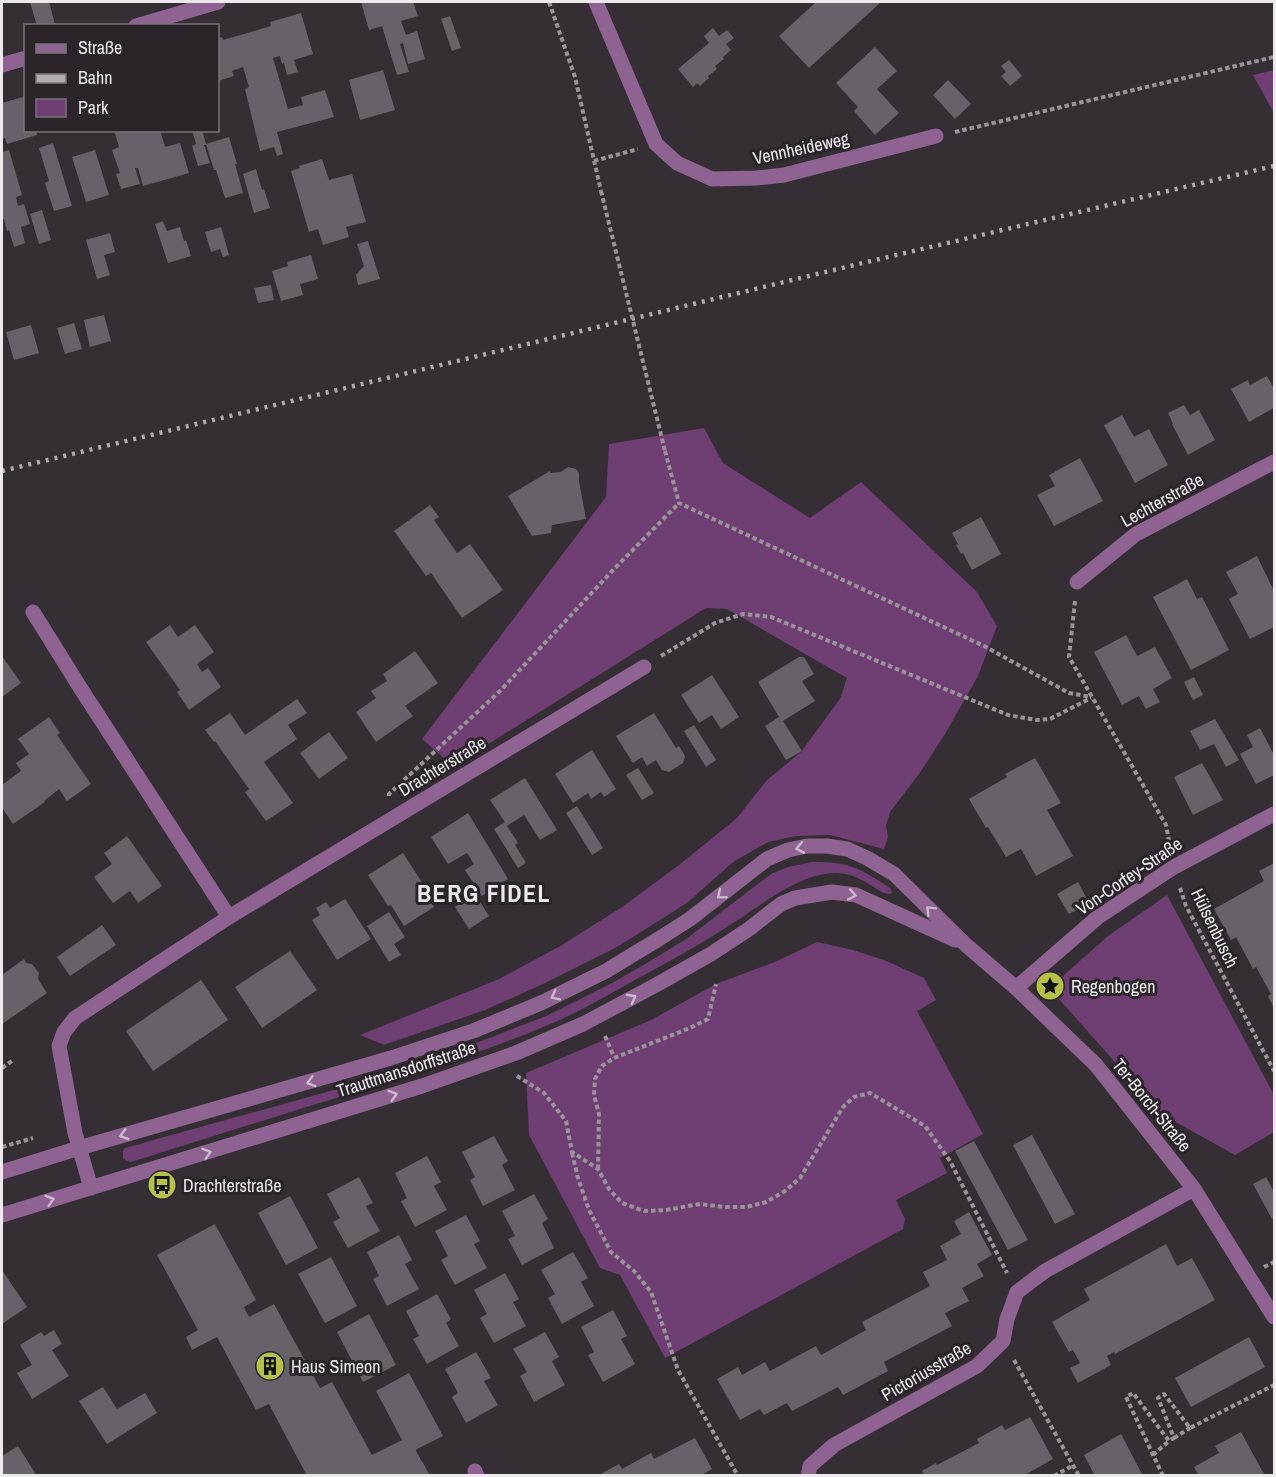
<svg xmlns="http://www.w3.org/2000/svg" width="1276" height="1477" viewBox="0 0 1276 1477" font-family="'Archivo Narrow',sans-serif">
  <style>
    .green { fill: #6f3e73 }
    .building { fill: #686169 }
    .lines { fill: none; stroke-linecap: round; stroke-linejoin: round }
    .path { stroke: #9a949a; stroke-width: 4; stroke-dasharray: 4.5 3; stroke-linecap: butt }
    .minor { stroke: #8e6391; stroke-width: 15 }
    .rail { stroke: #b1acb1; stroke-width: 4.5; stroke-dasharray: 3 6; stroke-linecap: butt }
    .path-bridge { stroke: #9a949a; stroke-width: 4; stroke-dasharray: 4.5 3; stroke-linecap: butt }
    .oneway { stroke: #ccbacd }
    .labels { text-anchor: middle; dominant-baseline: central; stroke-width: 6; stroke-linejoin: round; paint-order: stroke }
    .street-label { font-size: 18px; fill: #ede9ed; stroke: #2b252b }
    .poi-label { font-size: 18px; fill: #ede9ed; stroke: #2b252b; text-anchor: start }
    .district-label { font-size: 24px; font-weight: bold; letter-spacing: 1.5px; fill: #ede9ed; stroke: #2b252b }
  </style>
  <rect width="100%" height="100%" fill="#352e35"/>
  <path class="green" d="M1274 70V113L1253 75Z
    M704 428 723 463 810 518 861 482 977 592 997 626 978 676 945 734 919 774 890 812 886 826 888 837 884 849 830 835 796 836 768 842 733 862 687 903 617 947 543 984 485 1010 384 1045 360 1035 499 979 562 945 622 907 679 865 737 818 767 780 801 752 840 699 847 678 727 609 706 608 453 766 422 739 606 497 609 444Z
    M812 862C848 862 858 867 887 886L891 889 892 893 890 894 884 893C874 888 864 880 853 876 815 862 768 900 738 920 704 942 669 962 633 981 605 997 577 1013 548 1025 472 1057 392 1081 313 1105 252 1124 192 1143 131 1162L127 1161 123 1158V1151L125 1148 366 1081 458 1050 546 1016 612 983 647 963 686 939 771 874 788 867Z
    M1167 895 1274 1095V1132L1235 1155 1172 1120 1164 1124 1113 1060 1059 999 1064 995 1060 985 1064 975 1108 936Z
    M817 942 853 950 884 960 924 978 936 1000 917 1011 983 1134 940 1158 947 1173 896 1200 905 1219 903 1229 665 1358 620 1275 600 1268 529 1135 526 1073 651 1020 716 984 777 961Z"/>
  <path class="building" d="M30 2H49L55 24 49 26H37Z
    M361 2H413L418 16 401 21 406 35 417 31 425 59 408 64 403 43 400 44 409 72 397 75 382 26 369 30Z
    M816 2H881L809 68 779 36Z
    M301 13 313 54 294 60 298 72 287 75 284 63 282 64 280 56 273 58 288 109 303 105 301 97 325 90 334 117 277 132 283 154 277 156 274 147 260 151 245 89 249 87 243 67 232 71 234 76 218 81V38L222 37 223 40 271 26 270 22Z
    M450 16 461 48 452 51 441 19Z
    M713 28 719 36 727 30 734 38 726 44 731 50 723 57 724 59 715 66 717 69 708 76 709 78 700 86 697 83 693 87 678 69 709 43 704 36Z
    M875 47 897 71 877 89 899 113 875 135 854 111 858 107 836 83Z
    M1009 60 1022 76 1010 86 1001 76 1006 72 1001 66Z
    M383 70 395 110 360 120 349 80Z
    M948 80 971 104 955 119 933 95Z
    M26 96V130H36L37 135 7 144 5 138 2 139V103Z
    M114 130H160L165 147 180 143 189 173 143 186 138 168H135L140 184 121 189 116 174 120 173 112 150 119 147Z
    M192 130H202L206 144 229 137 237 164H235L243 193 225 198 216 170H214L206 144V145H204L210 163 198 166 192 146 196 144Z
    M53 143 72 206 54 211 45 183 49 181 39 148Z
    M9 150 22 195 16 197 18 206 24 204 30 224 21 227 25 243 14 247 9 230 7 231 4 219 2 220V152Z
    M95 150 109 195 86 202 72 157Z
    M322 159 329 180 352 174 366 222 346 227 349 237 323 245 318 229 309 232 291 171 300 168 299 166Z
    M256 169 262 190 264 189 270 208 254 213 243 174Z
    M42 210 51 240 39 244 30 214Z
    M163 221 167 231 180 227 184 241 186 240 191 256 168 263 155 224Z
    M221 227 229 255 223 257 220 249 211 252 205 232Z
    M110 233 115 252 104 255 110 275 97 279 86 240Z
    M368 241 380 279 358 285 356 275 364 266 357 244Z
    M311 255 318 279 300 284 303 295 281 301 272 271 288 266 287 262Z
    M271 285 274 300 258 303 254 288Z
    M104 315 111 341 90 347 84 320Z
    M74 323 82 349 65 354 57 328Z
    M31 325 39 353 14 360 6 332Z
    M1267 376 1274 389V408L1249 422 1231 389 1248 380 1250 385Z
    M1184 405 1190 415 1199 410 1215 440 1188 455 1172 424H1173L1168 413Z
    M1122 415 1134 437 1149 429 1168 465 1135 483 1104 425Z
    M1080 458 1103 501 1054 526 1037 495 1055 486 1049 475Z
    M568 467 576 469 579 473V481L586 519 552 525 551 533 532 536 508 496 550 471V473L561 472Z
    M430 505 439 517 434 520 457 553 470 544 503 590 462 618 431 573 426 576 394 531Z
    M981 517 1001 554 972 570 963 553 961 554 956 545 958 544 952 533Z
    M1257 556 1274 591V627L1250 639 1229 599 1238 594 1226 572Z
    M1187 579 1197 599 1202 597 1229 650 1191 670 1153 597Z
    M170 625 178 637 195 625 214 652 197 664 202 672 208 668 221 687 189 710 177 692 180 690 146 642Z
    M1126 635 1137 656 1155 647 1172 678 1153 689 1160 702 1146 709 1139 696 1122 705 1094 652Z
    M415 651 438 683 405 706 413 716 376 742 356 712 376 698 371 691 387 681 383 674Z
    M2 656 21 683 2 697Z
    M799 657H804L814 674 802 681 815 701 783 721 802 751 786 760 765 726 779 717 758 682Z
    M712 675 739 717 721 729 712 715 699 723 681 695Z
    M1194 677 1203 695 1193 700 1184 682Z
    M297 699 307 713 288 725 297 739 264 762 293 803 266 821 245 792 249 789 215 741 214 742 205 730 230 713 245 735Z
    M654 713 676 748 679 746 685 756 683 763 669 772 662 770 656 760 647 766 642 757 633 763 616 736Z
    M49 717 60 733 57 735 91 784 67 801 59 789 44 801 45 802 13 824 3 809 2 810V785L21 771 16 763 29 754 18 739Z
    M1215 719 1239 760 1226 767 1214 744 1200 750 1190 731Z
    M694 725 716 760 706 767 684 731Z
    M1260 728 1274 755V775L1256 784 1240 754 1253 747 1247 735Z
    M329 732 348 758 319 779 300 753Z
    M592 750 616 789 604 797 601 792 591 799 588 793 573 803 555 774Z
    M1035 758 1061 803 1047 810 1073 856 1036 876 1021 849 1006 857 988 827 986 828 969 799 1007 777 1005 774Z
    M1202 763 1223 800 1193 815 1174 777Z
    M638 768 654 793 642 800 626 775Z
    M525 778 557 830 540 840 524 815 507 826 518 843 515 845 526 863 518 868 494 829 505 822 490 800Z
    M577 806 603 848 592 855 566 813Z
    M468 813 508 879 482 896 465 870 474 864 467 853 448 864 431 837Z
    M127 836 162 886 138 903 130 891 113 903 94 877 112 864 104 853Z
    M403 853 423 884 421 886 434 907 404 926 391 905 388 906 368 875Z
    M1274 863V1008L1268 996 1271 994 1256 967 1253 969 1236 937 1231 940 1214 909 1264 881 1259 871Z
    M1078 882 1089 903 1069 914 1057 894Z
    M475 894 489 916 469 929 455 907Z
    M345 899 371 939 337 960 312 920 320 915 316 908 326 902 330 908Z
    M389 912 405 937 394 944 401 955 389 962 367 926Z
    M102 925 116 945 70 976 57 957Z
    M290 951 317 990 262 1028 235 987Z
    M24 959 26 963 32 964 39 973 38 979 47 993 2 1024V975Z
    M201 980 228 1020 153 1071 126 1031Z
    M1032 1135 1075 1214 1055 1224 1013 1145Z
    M494 1136 508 1161 502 1165 515 1190 483 1206 470 1180 475 1177 462 1152Z
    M974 1141 1028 1240 1008 1250 955 1151Z
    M427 1156 441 1182 434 1186 447 1210 415 1227 401 1201 407 1198 395 1173Z
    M359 1177 373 1203 366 1206 380 1231 348 1248 333 1222 340 1218 327 1194Z
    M1266 1177 1274 1192V1218L1272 1219 1253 1184Z
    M534 1194 548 1219 542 1223 554 1248 522 1265 508 1239 515 1236 502 1211Z
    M290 1196 318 1248 286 1265 258 1213Z
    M969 1212 992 1255 977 1264 984 1276 962 1288 969 1301 945 1313 952 1326 884 1362 888 1371 843 1395 838 1387 792 1411 787 1403 764 1415 760 1409 740 1420 717 1379 738 1367 742 1375 765 1362 770 1371 816 1346 821 1355 866 1330 862 1322 930 1286 923 1272 947 1260 940 1246 961 1234 954 1221Z
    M466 1215 480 1241 474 1244 487 1268 455 1285 441 1260 448 1256 435 1231Z
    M215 1224 256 1300 244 1307 249 1317 274 1304 320 1388 332 1382 372 1455 402 1440 376 1391 409 1373 443 1436 417 1449 416 1451 421 1460V1461H422L430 1476H307L269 1404 256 1410 217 1337 192 1350 186 1337 198 1330 157 1255Z
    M399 1235 412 1260 405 1264 419 1289 387 1306 373 1279 379 1276 367 1252Z
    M1166 1244 1177 1266 1192 1258 1215 1300 1115 1354 1114 1352 1107 1356 1111 1365 1078 1383 1070 1368 1080 1363 1073 1350 1069 1352 1052 1322 1090 1300 1084 1289Z
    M573 1252 588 1278 581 1282 594 1306 562 1324 548 1298 555 1294 541 1270Z
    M331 1257 357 1306 325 1323 298 1274Z
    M2 1270 27 1307 2 1324Z
    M505 1273 519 1299 513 1302 526 1326 494 1343 480 1318 487 1314 474 1290Z
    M437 1294 451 1319 446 1323 459 1346 427 1364 413 1339 419 1336 406 1311Z
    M613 1310 627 1336 621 1339 635 1364 603 1382 588 1355 594 1352 581 1327Z
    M369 1314 396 1365 363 1382 337 1332Z
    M54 1330 62 1344 52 1350 69 1376 32 1399 17 1373 32 1365 20 1345 41 1332 44 1336Z
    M545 1332 559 1357 552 1361 565 1385 534 1402 520 1376 527 1372 513 1349Z
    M1249 1337 1265 1367 1191 1407 1175 1378Z
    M476 1352 491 1378 484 1381 498 1405 466 1423 452 1397 458 1393 445 1369Z
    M103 1387 117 1409 145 1393 157 1413 107 1444 79 1401Z
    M1030 1417 1053 1459 1023 1476H925L922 1471 936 1463 937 1465 979 1443 977 1439 1002 1425 1005 1430Z
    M1241 1432 1265 1476H1199L1194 1467 1219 1453 1215 1446Z
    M1121 1434 1143 1476H1095L1084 1455Z
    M695 1438 712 1469 700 1476H597L619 1464 622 1469 651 1453 654 1459Z
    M18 1446 37 1476H2V1456Z"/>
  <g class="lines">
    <path class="path" d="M549 2 575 77 601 191
      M955 132 1274 57
      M594 161 638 149
      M665 451 679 503 984 646 1069 693 1091 697
      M1075 601 1069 657 1166 825 1170 846
      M661 656 715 623 743 614 771 617 1008 715 1037 720 1050 719 1091 698
      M389 796V794L500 691 615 568 679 503
      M1180 888 1186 906 1274 1071
      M605 1036 614 1057
      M2 1068 12 1061
      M517 1076 544 1093 566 1121 572 1152 598 1169 609 1189 622 1203 644 1211 666 1210 700 1204 724 1207H747L766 1202 785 1191 800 1178 843 1107 854 1097 870 1093 925 1126 950 1161 1007 1273
      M2 1147 33 1138
      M572 1153 578 1178 589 1210 611 1252 634 1271 651 1292 678 1370 738 1476
      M598 1169 599 1114 594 1095 595 1079 602 1066 614 1058 690 1028 708 1019 716 984
      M1264 1267 1274 1262
      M1014 1360 1079 1476
      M1174 1438 1190 1428
      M1153 1455 1169 1441
      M1054 1476 1072 1466
      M1163 1476 1126 1397 1133 1393 1169 1441 1174 1438 1158 1398 1164 1394 1190 1428 1274 1385"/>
    <path class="minor" d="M596 2 656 144 677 163 712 179 757 178 784 175 936 136
      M136 26 218 2
      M2 65 26 58
      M1077 582 1136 534 1274 462
      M33 612 81 689 229 917
      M1016 988 1098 917 1174 867 1274 814
      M2 1172 79 1148 391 1058 473 1031 541 1003 606 971 657 940 690 919 767 859 788 850 807 846H827L847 849 867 858 894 874 966 945 1016 988 1096 1065 1194 1189 1274 1317
      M91 1188 75 1133 59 1046 64 1032 75 1018 229 917 644 667
      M2 1215 422 1086 516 1053 583 1024 656 985 711 954 749 929 781 904 795 898 832 892 856 895 955 940
      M475 1471 477 1476
      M808 1476 810 1466 834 1445 977 1366 1003 1341 1007 1319 1017 1292 1045 1271 1194 1189"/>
    <path class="rail" d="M2 471 867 262 1274 166"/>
    <path class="path-bridge" d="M601 191 665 451"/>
  </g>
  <defs><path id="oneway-chevron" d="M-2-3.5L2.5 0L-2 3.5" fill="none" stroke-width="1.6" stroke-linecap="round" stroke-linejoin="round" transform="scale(1.5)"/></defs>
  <g class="oneway">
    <use href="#oneway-chevron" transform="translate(800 848) rotate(169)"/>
    <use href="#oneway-chevron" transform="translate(721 895) rotate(141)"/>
    <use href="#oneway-chevron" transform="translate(852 895) rotate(12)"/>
    <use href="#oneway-chevron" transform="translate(930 910) rotate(-135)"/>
    <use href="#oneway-chevron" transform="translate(555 996) rotate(154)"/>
    <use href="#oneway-chevron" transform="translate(632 998) rotate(-28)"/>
    <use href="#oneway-chevron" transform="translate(311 1082) rotate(164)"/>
    <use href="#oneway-chevron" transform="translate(393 1095) rotate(-17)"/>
    <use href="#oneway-chevron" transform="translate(124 1135) rotate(164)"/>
    <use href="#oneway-chevron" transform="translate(207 1153) rotate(-17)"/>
    <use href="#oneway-chevron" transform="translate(50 1200) rotate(-17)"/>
  </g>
  <defs>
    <g id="sight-disc" transform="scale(1.5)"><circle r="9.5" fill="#b6c149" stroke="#2b252b"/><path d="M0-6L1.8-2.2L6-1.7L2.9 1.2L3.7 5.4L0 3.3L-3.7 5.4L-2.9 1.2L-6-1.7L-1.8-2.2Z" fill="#111"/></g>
    <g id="bus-disc" transform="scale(1.5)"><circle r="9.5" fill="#b6c149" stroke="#2b252b"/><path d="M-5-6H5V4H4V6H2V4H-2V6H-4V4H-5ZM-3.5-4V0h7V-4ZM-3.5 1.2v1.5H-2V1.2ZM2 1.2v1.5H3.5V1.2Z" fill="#111"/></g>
    <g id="building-disc" transform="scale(1.5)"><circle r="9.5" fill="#b6c149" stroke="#2b252b"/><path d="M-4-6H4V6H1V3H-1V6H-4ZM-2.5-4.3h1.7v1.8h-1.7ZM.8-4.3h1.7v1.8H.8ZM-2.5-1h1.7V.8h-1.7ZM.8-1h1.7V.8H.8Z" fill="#111"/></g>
  </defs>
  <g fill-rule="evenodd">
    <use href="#sight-disc" x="1050" y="986"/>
    <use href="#bus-disc" x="162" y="1185"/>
    <use href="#building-disc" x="270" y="1366"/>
  </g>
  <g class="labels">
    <g class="street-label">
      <text transform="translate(801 148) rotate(-12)">Vennheideweg</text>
      <text transform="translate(1162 500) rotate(-29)">Lechterstraße</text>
      <text transform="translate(442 766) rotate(-31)">Drachterstraße</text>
      <text transform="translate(1129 876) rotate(-34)">Von-Corfey-Straße</text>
      <text transform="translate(1215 928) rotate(64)">Hülsenbusch</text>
      <text transform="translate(406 1069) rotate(-18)">Trauttmansdorffstraße</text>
      <text transform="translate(1152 1105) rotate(51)">Ter-Borch-Straße</text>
      <text transform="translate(926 1371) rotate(-30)">Pictoriusstraße</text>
    </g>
    <g class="poi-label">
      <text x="1071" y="986">Regenbogen</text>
      <text x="183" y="1185">Drachterstraße</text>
      <text x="291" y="1366">Haus Simeon</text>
    </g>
    <g class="district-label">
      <text x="484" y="893">BERG FIDEL</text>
    </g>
  </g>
  <rect width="1276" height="1477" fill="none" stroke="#ede9ed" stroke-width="6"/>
  <rect x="24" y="24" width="195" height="108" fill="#2b252b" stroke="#797379" stroke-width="1.5"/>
  <rect x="36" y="44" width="30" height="9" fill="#8e6391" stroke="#797379" stroke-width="1.5"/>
  <text x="78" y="54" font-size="18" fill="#ede9ed">Straße</text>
  <rect x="36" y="74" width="30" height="9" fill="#b1acb1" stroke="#797379" stroke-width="1.5"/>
  <text x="78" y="84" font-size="18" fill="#ede9ed">Bahn</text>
  <rect x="36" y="99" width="30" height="18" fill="#6f3e73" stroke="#797379" stroke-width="1.5"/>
  <text x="78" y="114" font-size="18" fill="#ede9ed">Park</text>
</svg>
